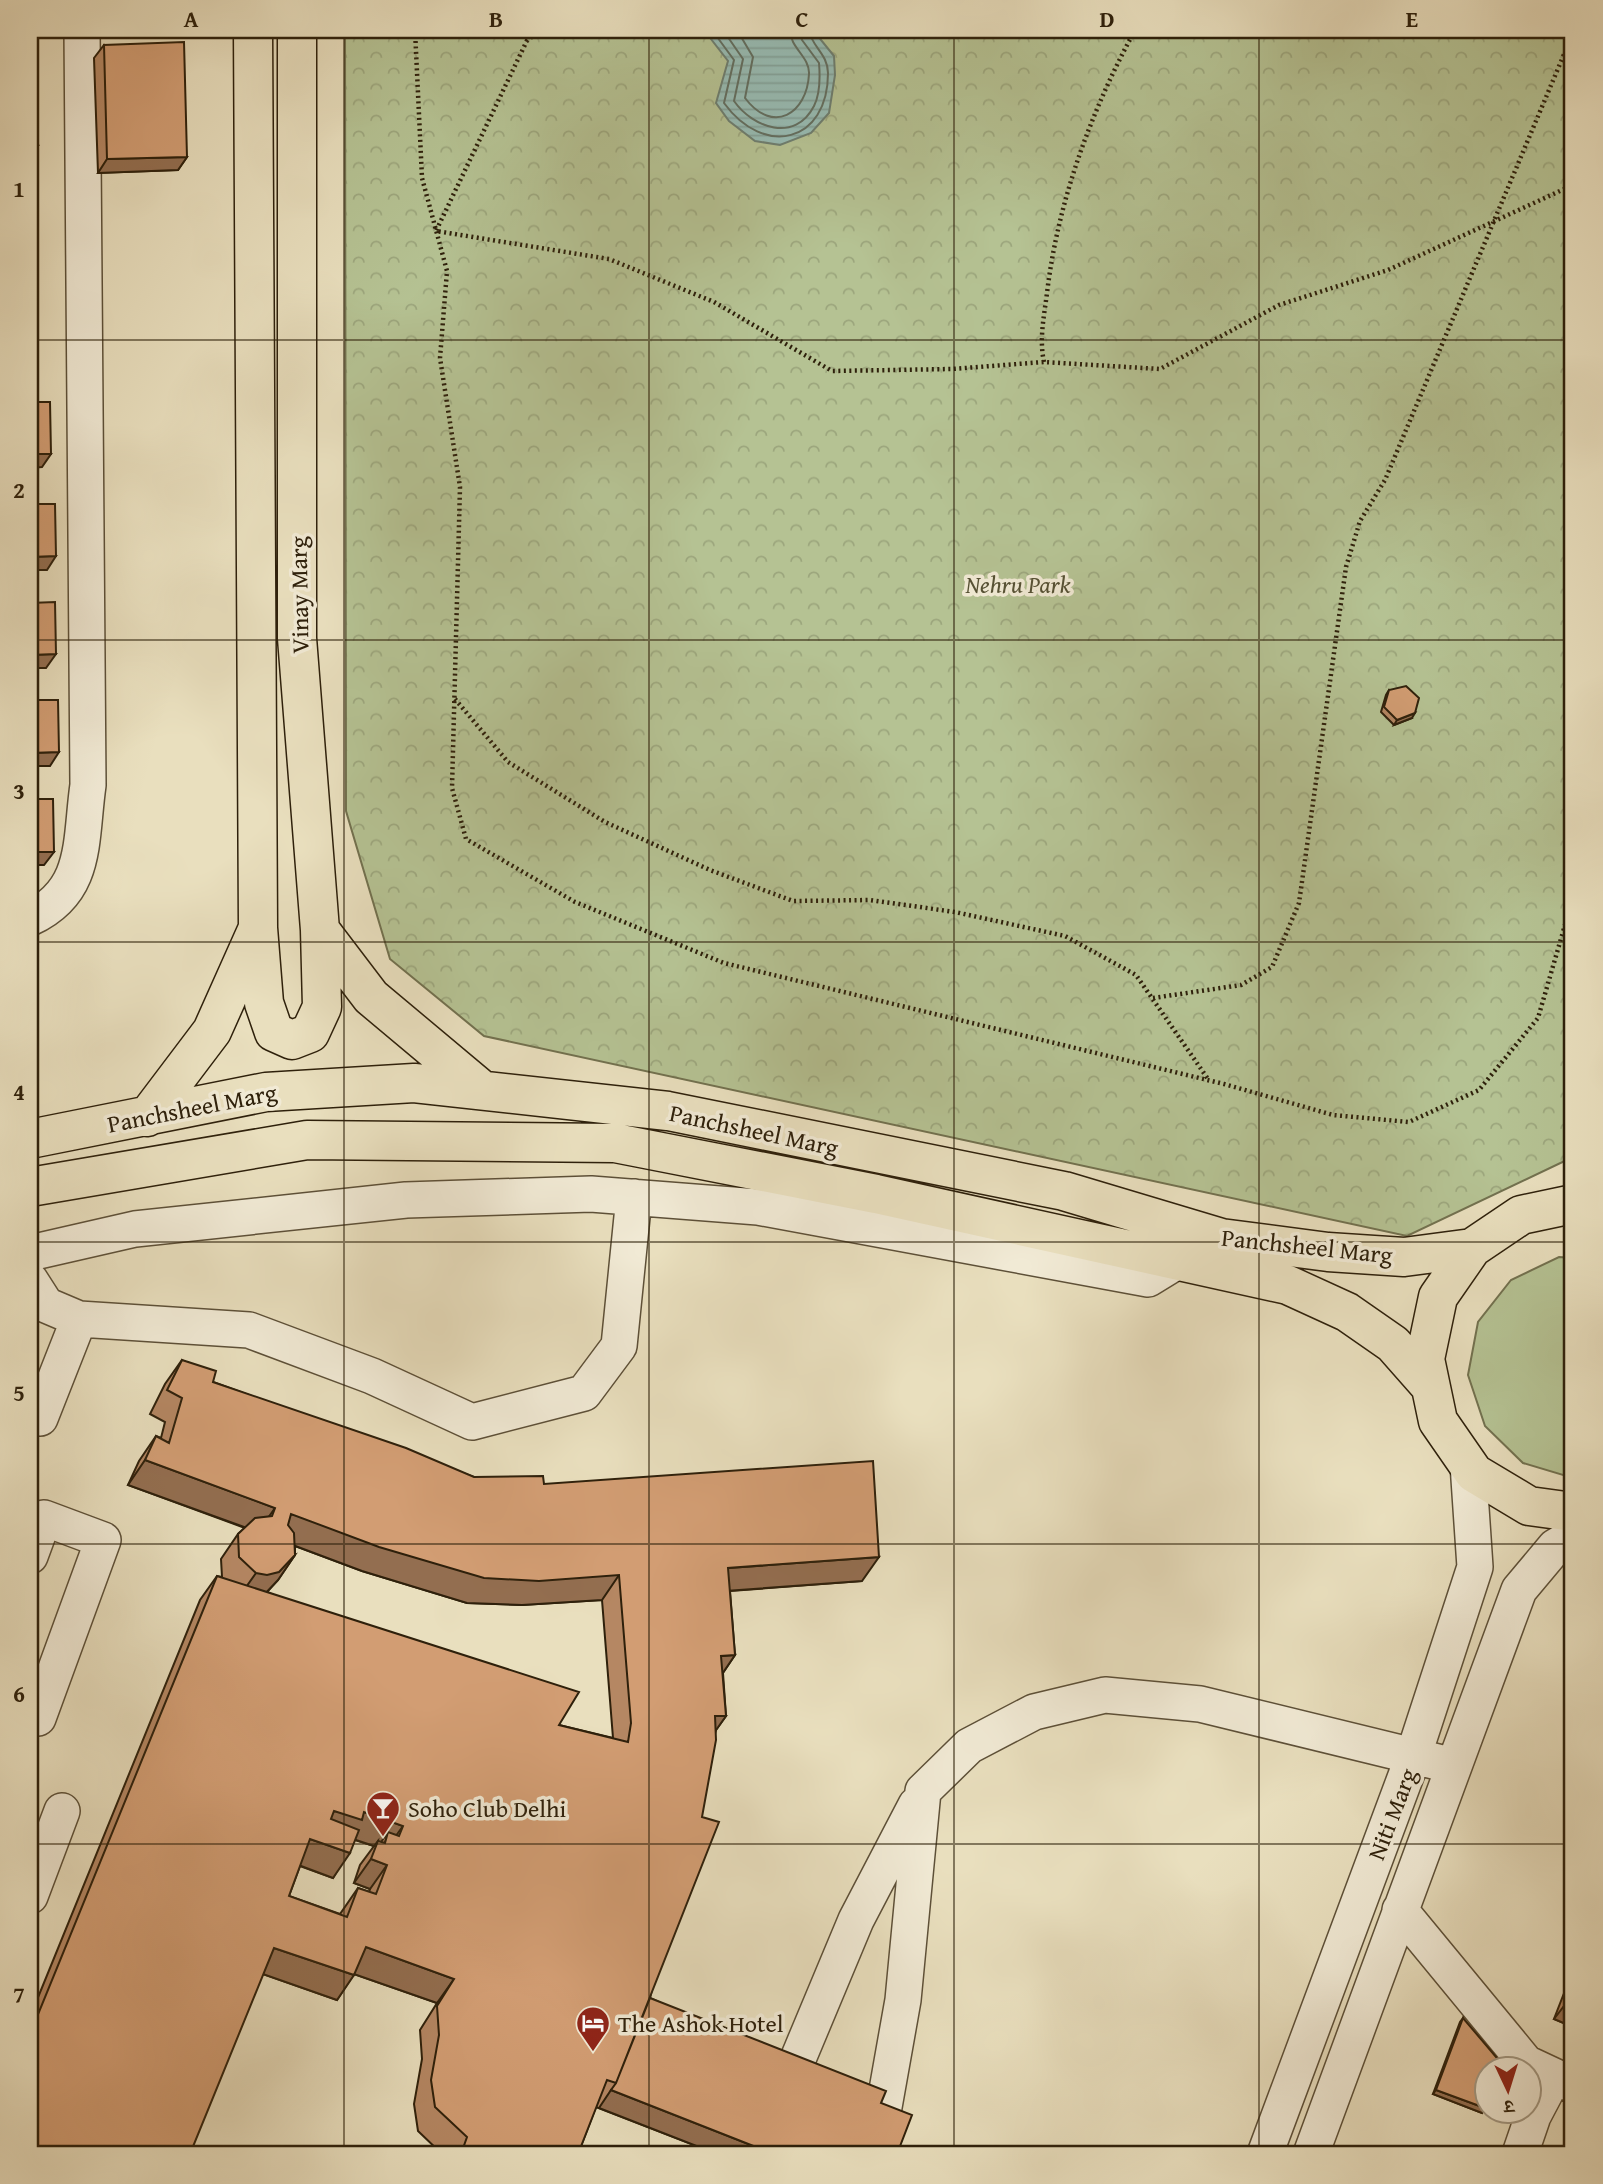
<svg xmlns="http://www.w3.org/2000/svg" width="1603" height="2184" viewBox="0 0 1603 2184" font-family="'Gentium Book Plus','Noto Serif Devanagari',serif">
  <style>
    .green { fill: #b5c293; stroke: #72714f; stroke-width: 2 }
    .park { fill: url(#park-crowns); stroke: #72714f; stroke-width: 2 }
    .water { fill: url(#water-rules); stroke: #6d7e70; stroke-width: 2 }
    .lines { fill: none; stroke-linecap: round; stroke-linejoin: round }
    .shore { stroke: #626e60; stroke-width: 2 }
    .minor-casing { stroke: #5d5038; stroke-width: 38 }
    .major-casing { stroke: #2e200b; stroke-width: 41 }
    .path { stroke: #2e200b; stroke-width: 4.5; stroke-dasharray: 2 3.5; stroke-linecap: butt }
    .minor { stroke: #f1ead5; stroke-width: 35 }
    .major { stroke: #e9dfbe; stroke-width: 38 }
    .wall { fill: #b58763; stroke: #2e200b; stroke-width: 2; fill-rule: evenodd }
    .shaded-wall { fill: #936e50; stroke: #2e200b; stroke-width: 2 }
    .building { fill: #d29d73; stroke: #2e200b; stroke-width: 2; fill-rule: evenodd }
    .grid { fill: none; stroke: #2e200b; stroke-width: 2; stroke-opacity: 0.55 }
    .labels { text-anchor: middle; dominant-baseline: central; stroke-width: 7; stroke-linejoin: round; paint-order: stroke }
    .park-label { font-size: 24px; font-style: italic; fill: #565134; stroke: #f1ead5 }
    .street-label { font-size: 24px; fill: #2e200b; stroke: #f1ead5 }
    .poi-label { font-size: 24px; fill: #2e200b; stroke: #f1ead5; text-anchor: start }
    .neatline { fill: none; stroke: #2e200b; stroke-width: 2.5 }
    .grid-label { font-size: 23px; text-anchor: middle; font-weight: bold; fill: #2e200b }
  </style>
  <defs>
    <pattern id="park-crowns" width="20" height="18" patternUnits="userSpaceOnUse" patternTransform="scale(1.75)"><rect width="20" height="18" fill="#b5c293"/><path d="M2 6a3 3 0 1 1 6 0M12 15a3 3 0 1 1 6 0" fill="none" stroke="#9ca67d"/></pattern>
    <pattern id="water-rules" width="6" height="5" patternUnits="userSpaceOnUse" patternTransform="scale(1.75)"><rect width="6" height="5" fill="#97bcb4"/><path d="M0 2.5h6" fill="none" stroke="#82a199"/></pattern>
  </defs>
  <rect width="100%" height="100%" fill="#e9dfbe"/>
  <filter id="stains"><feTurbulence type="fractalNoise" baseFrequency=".00286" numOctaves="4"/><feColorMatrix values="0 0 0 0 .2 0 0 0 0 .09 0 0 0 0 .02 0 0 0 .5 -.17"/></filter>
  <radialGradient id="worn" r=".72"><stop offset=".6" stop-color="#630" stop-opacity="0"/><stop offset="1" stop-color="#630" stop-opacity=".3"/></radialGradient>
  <path class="green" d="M1559 1257 1573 1258V1478L1523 1463 1485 1426 1468 1375 1478 1322 1511 1280Z"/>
  <path class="park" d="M345 30H1573V1157L1407 1236 484 1036 390 959 346 811Z"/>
  <path class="water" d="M704 30H813L834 56 835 75 829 113 811 133 780 145 755 141 729 121 716 103 728 61Z"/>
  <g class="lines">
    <path class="shore" d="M712 30 734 60 724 103C764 158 828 143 828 73 828 54 811 46 809 30
      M723 30 743 59 734 101C753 128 795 143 814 106 820 94 820 75 819 63L802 40 800 30
      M737 30 753 57 745 98C773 135 807 114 809 74 810 57 790 48 790 30"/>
    <g class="minor-casing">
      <path id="minor" d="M30 918C88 891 80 841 88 785L82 30
        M30 1253 135 1229 406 1200 591 1194 758 1207 1148 1279 1179 1260
        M30 1280 46 1305 79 1319 249 1330 372 1376 472 1422 584 1393 619 1346 634 1197
        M40 1418 79 1319
        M30 1556 44 1518 103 1540 38 1718
        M30 1896 62 1811
        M1400 1910 1526 2063 1573 2085
        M763 2154 795 2066 856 1920 916 1805
        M867 2154 884 2107 903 2000 923 1791 969 1746 1034 1712 1105 1695 1200 1704 1454 1766
        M1265 2154 1413 1757 1475 1567 1468 1464
        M1311 2154 1519 1590 1555 1547 1573 1536
        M1520 2154 1533 2116 1553 2078"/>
    </g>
    <g class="major-casing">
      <path id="major" d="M258 928 264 1003 274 1032 292 1040 310 1033 322 1007 320 930 297 638V30
        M320 930 371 997 482 1090
        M147 1117 212 1031 258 928 253 30
        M30 1139 266 1092 414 1083 668 1111 1064 1191 1221 1238 1328 1252 1404 1257 1472 1248
        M30 1187 307 1140 615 1143 876 1194 1288 1285 1347 1312 1393 1344 1430 1386
        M1573 1204 1521 1215 1472 1248 1438 1297 1425 1359 1438 1421 1474 1473 1529 1506 1573 1512"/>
    </g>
    <path class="path" d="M415 30 422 178 447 271 440 358 460 487 452 788 466 839 575 902 724 963 1224 1084 1333 1115 1409 1122 1479 1090 1538 1018 1567 918 1573 879
      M532 30 436 231 609 259 714 302 832 371 952 369 1044 362 1160 369 1279 305 1388 270 1573 185
      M526 41 542 30
      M1044 362C1039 339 1044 317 1047 293 1058 201 1091 111 1135 30
      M455 699 508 762 605 822 710 870 793 901 870 900 955 912 1065 936 1136 975 1208 1079
      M1153 998 1241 985 1272 967 1299 903 1346 567 1360 521 1385 480 1573 33"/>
    <use href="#minor" class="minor"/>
    <use href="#major" class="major"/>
  </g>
  <path class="wall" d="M104 45 187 157 178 170 98 173 94 58Z
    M1389 690 1412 718 1394 725 1381 712 1386 695Z
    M182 1360 213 1382 474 1477 544 1484 862 1581 730 1591 735 1655 723 1673 726 1716 716 1730 650 1998 881 2103 897 2154H717L596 2107 578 2154H442L418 2131 414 2104 422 2059 420 2030 437 2003 354 1974 337 2000 263 1974 30 2154V2017L200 1600 217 1576 222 1577 221 1559 238 1534 245 1528 128 1485 139 1461 156 1436 161 1438 165 1422 150 1414 165 1384ZM295 1546 362 1571 467 1603 522 1605 602 1600 613 1738 559 1725 267 1592 278 1580 295 1555ZM355 1840 374 1846 360 1865 354 1883 370 1889 369 1892 358 1888 340 1914 289 1896 300 1866 333 1878Z
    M1573 1970V2027L1554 2019Z
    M1463 2018 1485 2108 1482 2113 1433 2094 1460 2022Z"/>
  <path class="shaded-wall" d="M38 146 30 158V147Z
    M187 157 178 170 98 173 107 159Z
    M30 454H51L42 467 30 468Z
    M56 556 47 570H30V557Z
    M56 654 46 668H30V655Z
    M1415 713 1412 718 1394 725 1397 720Z
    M59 752 50 766H30V753Z
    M30 852H54L44 865H30Z
    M145 1460 275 1508 258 1532 128 1485Z
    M291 1514 619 1575 602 1600 522 1605 467 1603 362 1571 274 1538Z
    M295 1555 278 1580 262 1597H239L256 1573Z
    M879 1557 862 1581 711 1592 728 1568Z
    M735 1655 718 1680 721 1656Z
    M715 1716H726L709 1740Z
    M334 1811 364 1812 403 1826 385 1851V1843L388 1832 377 1848 378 1841 374 1846 350 1838 317 1835Z
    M310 1839 350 1853 333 1878 293 1863Z
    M371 1859 387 1865 370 1889 354 1883Z
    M366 1947 454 1979 437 2003 348 1972Z
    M274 1948 354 1975 337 2000 257 1972Z
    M1564 2006 1573 2010V2027L1554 2019Z
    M611 2090 774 2154H717L599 2108Z
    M1436 2090 1485 2108 1482 2113 1433 2094Z"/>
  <path class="building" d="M184 42 187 157 107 159 104 45Z
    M30 94H37L38 146 30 147Z
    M30 203H32L33 255H30Z
    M30 402H50L51 454H30Z
    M30 504H55L56 556 30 557Z
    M55 602 56 654 30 655V603Z
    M1406 686 1419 698 1415 713 1397 720 1384 707 1389 690Z
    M30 700H58L59 752 30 753Z
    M30 799H53L54 852H30Z
    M182 1360 216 1371 213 1382 406 1448 474 1477 543 1476 544 1484 873 1461 879 1557 728 1568 735 1655 721 1656 726 1716H715L716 1740 702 1817 719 1822 616 2083 607 2080 578 2154H461L467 2137 435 2107 431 2080 439 2035 437 2006 454 1979 366 1947 354 1975 274 1948 190 2154H30V2034L217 1576 579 1692 559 1725 628 1742 631 1723 619 1575 539 1581 484 1578 379 1547 291 1514 288 1525 294 1533 295 1555 279 1572 267 1575 256 1573 239 1557 238 1534 255 1518 272 1516 275 1508 145 1460 156 1436 169 1443 182 1398 167 1390ZM334 1811 362 1820 364 1812 403 1826 399 1836 388 1832 385 1843 378 1841 371 1859 387 1865 376 1894 358 1888 347 1917 289 1896 310 1839 350 1853 359 1830 331 1819Z
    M1573 1981V2010L1564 2006Z
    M650 1998 886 2091 881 2103 912 2115 897 2154H774L611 2090 616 2083Z
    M1463 2018 1502 2064 1500 2068H1488V2103L1485 2108 1436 2090Z"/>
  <path class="grid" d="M344 30V2154M649 30V2154M954 30V2154M1259 30V2154M30 340H1573M30 640H1573M30 942H1573M30 1242H1573M30 1544H1573M30 1844H1573"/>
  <defs>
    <g id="bar-pin" transform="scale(1.75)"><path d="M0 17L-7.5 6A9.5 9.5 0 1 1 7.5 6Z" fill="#8f2418" stroke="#f1ead5"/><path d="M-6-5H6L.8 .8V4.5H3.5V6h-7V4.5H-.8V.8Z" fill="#fff"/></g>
    <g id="hotel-pin" transform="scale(1.75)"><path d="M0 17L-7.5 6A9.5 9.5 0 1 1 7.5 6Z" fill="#8f2418" stroke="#f1ead5"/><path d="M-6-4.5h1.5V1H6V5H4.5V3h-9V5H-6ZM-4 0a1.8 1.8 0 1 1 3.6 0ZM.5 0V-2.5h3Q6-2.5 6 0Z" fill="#fff"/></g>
  </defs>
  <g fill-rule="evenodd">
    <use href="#bar-pin" x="383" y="1808"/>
    <use href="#hotel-pin" x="593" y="2023"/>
  </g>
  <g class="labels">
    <g class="park-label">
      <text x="1018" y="584">Nehru Park</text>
    </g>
    <g class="street-label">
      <text transform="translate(299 595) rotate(-91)">Vinay Marg</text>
      <text transform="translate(192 1108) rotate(-11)">Panchsheel Marg</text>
      <text transform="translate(754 1130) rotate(12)">Panchsheel Marg</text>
      <text transform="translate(1307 1246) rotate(6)">Panchsheel Marg</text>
      <text transform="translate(1392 1814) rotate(-69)">Niti Marg</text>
    </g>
    <g class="poi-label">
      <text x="408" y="1808">Soho Club Delhi</text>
      <text x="618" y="2023">The Ashok Hotel</text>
    </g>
  </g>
  <rect width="1603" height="2184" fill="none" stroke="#e9dfbe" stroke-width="77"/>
  <g transform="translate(1508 2090) rotate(176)"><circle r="33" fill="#f1ead5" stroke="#a39984" stroke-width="2"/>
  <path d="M0-5L12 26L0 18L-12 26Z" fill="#8f2418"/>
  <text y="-10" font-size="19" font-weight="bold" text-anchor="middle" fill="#2e200b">उ</text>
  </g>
  <rect x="38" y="38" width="1526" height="2108" class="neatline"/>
  <g class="grid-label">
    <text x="191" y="27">A</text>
    <text x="496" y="27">B</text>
    <text x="802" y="27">C</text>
    <text x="1107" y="27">D</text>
    <text x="1412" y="27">E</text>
    <text x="19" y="197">1</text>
    <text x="19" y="498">2</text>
    <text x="19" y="799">3</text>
    <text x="19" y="1100">4</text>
    <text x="19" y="1401">5</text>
    <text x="19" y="1702">6</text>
    <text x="19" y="2003">7</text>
  </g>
  <rect width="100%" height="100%" filter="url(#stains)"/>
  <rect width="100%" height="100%" fill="url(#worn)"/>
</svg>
